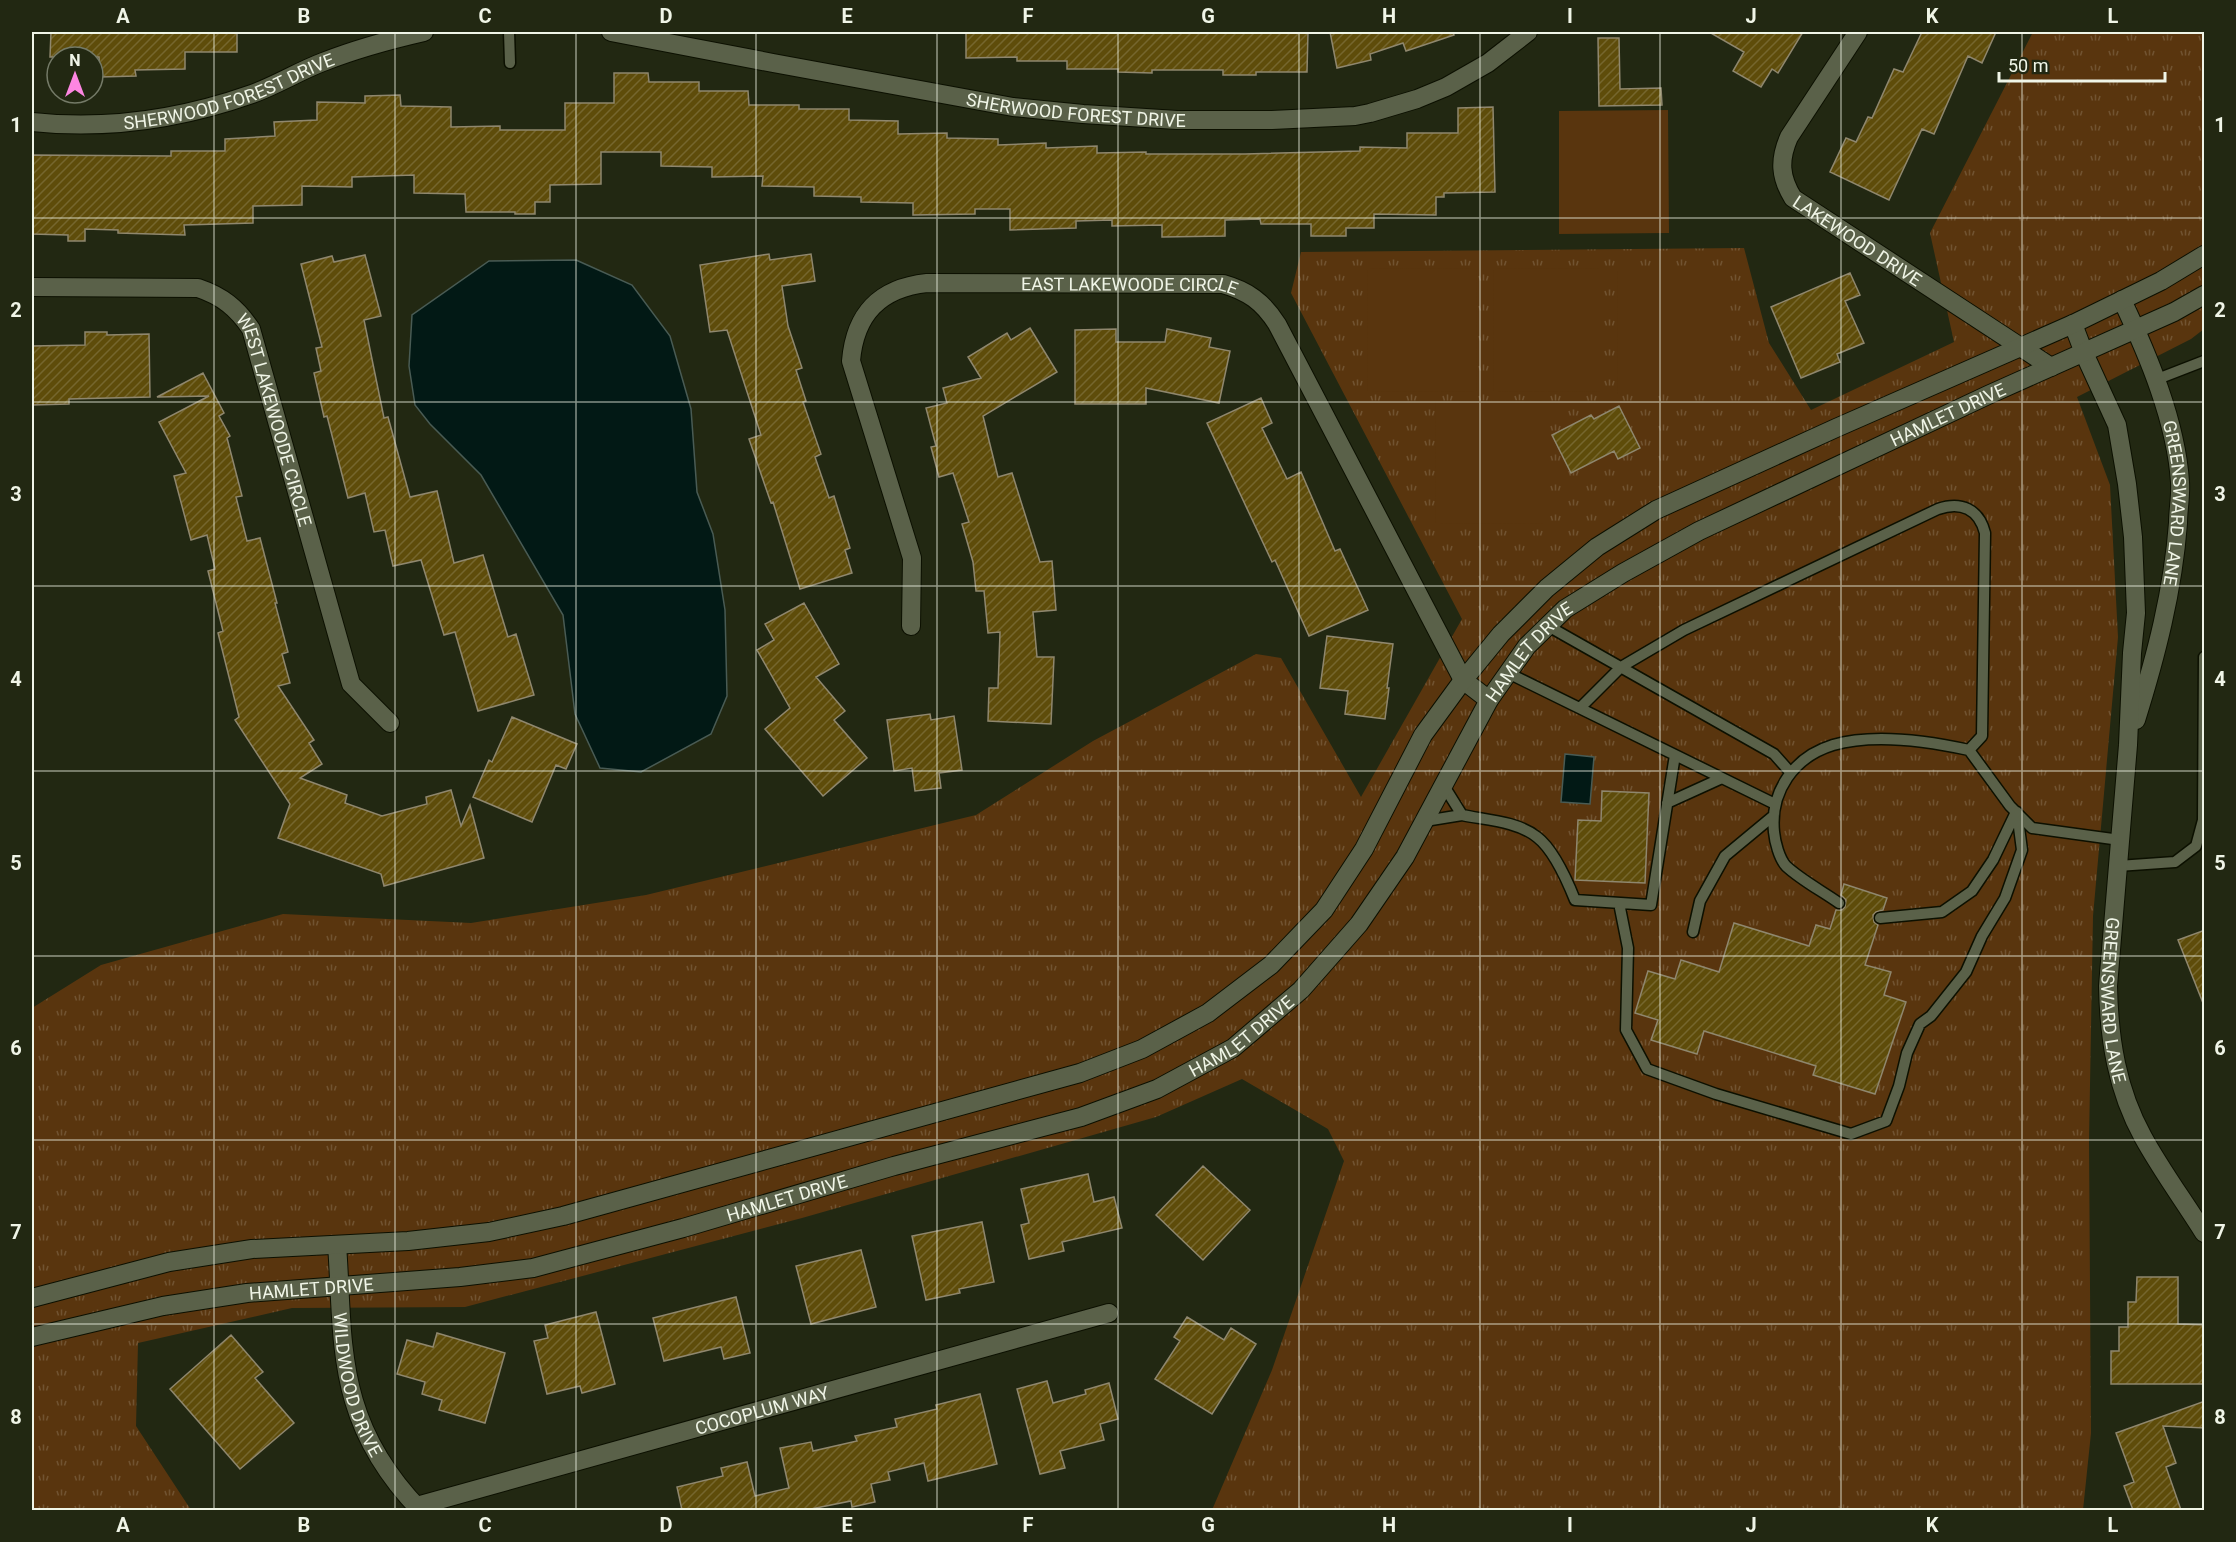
<svg xmlns="http://www.w3.org/2000/svg" width="2236" height="1542" viewBox="0 0 2236 1542" font-family="Roboto,sans-serif">
  <style>
    .grass { fill: url(#grass-tufts) }
    .park { fill: #59350e }
    .water { fill: #021915; stroke: #495b54; stroke-width: 1.5 }
    .building { fill: url(#building-hatch); stroke: #8f876e; stroke-width: 1.5 }
    .lines { fill: none; stroke-linecap: round; stroke-linejoin: round }
    .lane-casing { stroke: #0c1000; stroke-width: 13 }
    .street-casing { stroke: #0c1000; stroke-width: 20 }
    .lane { stroke: #5a6149; stroke-width: 10 }
    .street { stroke: #5a6149; stroke-width: 18 }
    .grid { fill: none; stroke: #f0f5e7; stroke-width: 1.5; stroke-opacity: 0.55 }
    .labels { text-anchor: middle; dominant-baseline: central; stroke-width: 4.5; stroke-linejoin: round; paint-order: stroke }
    .street-label { font-size: 18px; fill: #f0f5e7; stroke: #222812 }
    .neatline { fill: none; stroke: #f0f5e7; stroke-width: 2 }
    .grid-label { font-size: 20px; text-anchor: middle; font-weight: bold; fill: #f0f5e7 }
  </style>
  <defs>
    <pattern id="grass-tufts" width="24" height="20" patternUnits="userSpaceOnUse" patternTransform="scale(1.5)"><rect width="24" height="20" fill="#59350e"/><path d="M3 7l-1-3M5 7V3M7 7l1-3M15 17l-1-3M17 17v-4M19 17l1-3" fill="none" stroke="#715331"/></pattern>
    <pattern id="building-hatch" width="6" height="6" patternUnits="userSpaceOnUse" patternTransform="scale(1.5)"><rect width="6" height="6" fill="#5e4c0a"/><path d="M-1 1l2-2M0 6l6-6M5 7l2-2" fill="none" stroke="#75662e"/></pattern>
  </defs>
  <rect width="100%" height="100%" fill="#222812"/>
  <path class="grass" d="M2033 32H2204V329L2191 339 2077 397 2110 485 2118 637 2093 916 2089 1141 2091 1433 2083 1510H1212L1272 1370 1344 1161 1328 1129 1242 1079 1156 1117 802 1218 465 1307 292 1308 138 1343 136 1426 191 1510H32V1008L101 965 283 914 471 923 646 895 976 815 1093 741 1256 654 1281 658 1361 797 1462 619 1291 293 1301 252 1744 248 1769 343 1811 410 1954 342 1930 233Z"/>
  <path class="park" d="M1668 110 1669 233 1559 234V111Z
    M1476 268 1477 391 1368 392 1367 269Z
    M1603 268V391L1494 392 1493 269Z
    M1617 271H1727V394H1618Z
    M1545 400V523L1436 524 1435 401Z"/>
  <path class="water" d="M576 260 632 285 670 336 691 409 697 492 713 534 725 610 727 696 711 734 641 772 600 768 575 714 563 615 481 475 430 424 415 405 409 366 412 315 489 261Z
    M1565 754 1594 757 1590 804 1561 802Z"/>
  <path class="building" d="M51 32H237V52H185V69L135 70 136 76 100 77 99 57H50Z
    M966 32H1308L1307 72H1256V75H1223V70H1152V73L1118 72V69H1067V61H1017V57L966 58Z
    M1330 32H1453L1454 35 1406 51 1403 43 1370 54 1371 60 1337 68Z
    M1709 32H1803L1778 73 1772 69 1761 87 1733 71 1744 52Z
    M1922 32H1996L1982 63 1968 56 1934 134 1922 129 1889 200 1830 172 1846 138 1856 142 1868 117 1872 118 1894 69 1903 72Z
    M1598 38H1619L1620 89 1661 88 1662 105 1599 106Z
    M614 73H648L649 82H699V91H748L749 105H799V109H849V120L898 121V134L947 133V138L998 139V145L1046 143V148L1097 146V153L1146 152V154H1245L1360 151V147L1407 148V133H1458V108L1493 107 1495 192 1444 193V197H1436V215L1374 214V228H1346V236H1311V224H1261L1260 219 1225 220V236L1162 237V225L1112 226V220L1076 221V228L1010 230V209H975V214L913 215V203L861 202V197L814 196V187L762 186 763 176 712 177V167L661 166V152H601V184L550 185V202H535V214H515V212H466L465 194 414 193V175L352 177V187L302 186V205L253 206V223L184 225 185 235 118 233V230L85 229V241H68V235L32 234V155L171 156V151H225V139L275 136 274 122 317 120V102L365 103V96L400 95 401 106 451 107V127L500 126V130H565V103H614Z
    M769 254 770 260 811 254 815 281 782 286 788 326 802 368 796 370 806 401 803 402 821 454 815 457 829 498 834 496 850 548 845 550 852 573 800 589 773 502 771 503 749 439 761 435 727 330 710 332 700 265Z
    M365 255 381 316 364 320 384 418 388 417 410 497 437 491 454 563 483 555 508 637 516 634 534 695 478 711 455 632 444 635 421 560 393 566 385 530 374 532 365 493 348 498 327 416 324 417 314 373 321 371 316 348 322 347 301 264 332 256 334 262Z
    M1850 273 1860 295 1845 301 1864 343 1837 354 1840 362 1801 378 1771 307Z
    M1030 328 1057 372 983 416 998 477 1012 473 1040 562 1052 561 1056 610 1033 612 1037 657H1054L1051 724 988 721 989 688H998L1000 632 988 633 984 591H976L973 562 962 524 969 522 953 473 939 477 931 447 936 446 926 408 947 403 943 388 981 378 968 357 1007 333 1011 340Z
    M1116 329V342H1165L1167 329 1211 338 1209 347 1230 351 1219 403 1146 388V404H1075V330Z
    M85 332H107V335L149 334 150 397 69 399V404L32 405V346L85 345Z
    M203 373 224 413 219 416 230 436 227 438 242 496 236 497 247 541 260 538 277 603H275L288 652 282 654 290 683 278 686 314 740 309 743 322 764 300 778 347 795 345 803 382 816 427 804 426 797 451 790 461 826 470 805 484 858 384 886 381 874 278 838 290 804 235 720 239 717 218 633 223 631 208 571 215 569 207 535 191 540 174 476 186 473 159 422 209 396 157 397Z
    M1261 398 1272 423 1262 428 1287 479 1301 472 1335 551 1340 549 1368 610 1309 636 1275 560 1272 562 1207 423Z
    M1619 406 1640 448 1618 459 1614 451 1571 473 1552 435 1591 415 1594 419Z
    M804 603 839 664 816 677 845 711 834 720 867 758 823 796 765 729 790 708 757 650 774 640 765 624Z
    M1327 636 1393 644 1387 688H1389L1385 719 1345 714 1348 691 1320 688Z
    M930 714 931 720 954 716 962 770 939 773 941 788 915 791 912 768 894 771 887 720Z
    M512 717 577 744 566 769 556 765 532 822 473 797 489 760 492 762Z
    M1602 791 1649 793 1645 883 1575 880 1578 820 1601 821Z
    M1844 884 1887 898 1883 910 1876 912 1873 915 1874 922 1878 925 1865 965 1891 972 1884 995 1906 1002 1875 1094 1813 1075 1816 1066 1704 1031 1697 1054 1651 1040 1658 1020 1635 1013 1648 971 1675 979 1681 960 1719 972 1734 923 1809 946 1816 925 1830 929 1836 910H1842L1845 907 1846 900 1841 895Z
    M2205 930V1003H2203L2178 940Z
    M1203 1166 1250 1210 1203 1260 1156 1215Z
    M1088 1174 1094 1202 1114 1197 1122 1228 1062 1242 1064 1251 1029 1259 1021 1225 1029 1223 1021 1189Z
    M982 1222 994 1282 959 1289 960 1293 926 1300 912 1236Z
    M861 1250 876 1307 811 1324 796 1266Z
    M2137 1277H2178V1324L2205 1325V1384H2111V1351H2119V1327H2128V1302H2136Z
    M736 1297 750 1353 724 1359 721 1347 664 1361 653 1318Z
    M596 1312 615 1384 582 1393 580 1386 547 1394 534 1341 548 1338 545 1325Z
    M1187 1317 1224 1340 1231 1328 1256 1344 1212 1414 1155 1379 1180 1341 1174 1337Z
    M437 1333 505 1353 485 1423 439 1410 442 1400 422 1394 425 1382 397 1374 407 1340 433 1347Z
    M231 1335 263 1372 255 1378 294 1423 240 1469 170 1389Z
    M1047 1381 1053 1403 1086 1394 1085 1390 1109 1383 1118 1419 1100 1424 1104 1440 1060 1451 1065 1468 1040 1474 1017 1389Z
    M980 1394 997 1464 928 1481 924 1463 888 1472 890 1480 871 1484 875 1502 852 1507 851 1501 806 1510H682L677 1487 723 1476 721 1468 747 1462 755 1496 789 1488 780 1448 811 1442 813 1451 857 1441 855 1436 897 1427 895 1419 937 1409 936 1405Z
    M2205 1401V1428L2163 1426 2176 1463 2166 1467 2181 1510H2133L2124 1486 2134 1482 2116 1433Z"/>
  <g class="lines">
    <g class="lane-casing">
      <path id="lane" d="M509 32 510 63
        M2155 380 2204 361
        M1548 626 1774 754 1790 772
        M1508 673 1775 804
        M1580 708 1621 667 1684 630 1938 509C1961 501 1979 509 1985 533L1982 736 1969 750
        M1667 803 1722 778
        M1462 815C1486 820 1517 821 1537 837 1554 850 1567 880 1575 900L1651 905 1675 755
        M1425 821 1462 815 1444 786
        M2118 866 2175 862 2196 846 2203 820 2204 657
        M1619 903 1628 948 1626 1030 1647 1069 1716 1094 1851 1134 1886 1121 1899 1086 1907 1053 1920 1024 1931 1016 1966 972 1982 936 2005 898 2022 850 2017 812
        M1839 903C1822 891 1801 880 1786 866 1779 858 1775 842 1774 832 1770 791 1794 757 1833 745 1874 733 1928 741 1969 750L2010 806 2032 828 2120 840
        M1880 918 1942 912 1972 891 1993 860 2016 812
        M1693 932 1700 901 1725 856 1772 817"/>
    </g>
    <g class="street-casing">
      <g id="street">
        <path id="s1" d="M611 32 773 63 1013 107 1083 114 1177 120H1272L1355 116 1370 113 1417 99 1446 87 1488 63 1528 32"/>
        <path id="s2" d="M1858 32 1789 137C1779 160 1780 177 1793 198L2051 367"/>
        <path id="s3" d="M32 122C107 130 181 119 252 94 277 85 299 71 323 62 356 49 389 40 424 32"/>
        <path id="s4" d="M32 287 198 288C222 296 237 308 251 329L351 684 390 723"/>
        <path id="s5" d="M2122 300C2148 355 2176 421 2180 482 2181 496 2178 510 2178 523 2173 591 2156 656 2136 720"/>
        <path id="s6" d="M2073 324 2084 353 2117 425 2127 484 2133 537 2136 613 2132 653 2128 745 2108 986C2109 1039 2117 1090 2143 1137 2161 1170 2184 1201 2204 1233"/>
        <path id="s7" d="M911 626 912 558 851 361C855 314 880 288 927 283L1223 284C1248 291 1263 302 1277 324L1463 680 1489 700"/>
        <path id="s8" d="M337 1245C341 1296 339 1351 354 1401 366 1442 391 1480 420 1510"/>
        <path d="M32 1298 169 1262 252 1249 408 1241 489 1232 563 1216 1080 1073 1142 1049 1208 1013 1271 965 1324 910 1364 849 1423 735 1461 683 1501 634 1547 588 1597 547 1656 510 1836 428 2073 324 2161 281 2204 255"/>
        <path id="s9" d="M32 1337 163 1306 247 1293 460 1277 533 1268 683 1228 894 1166 1081 1117 1157 1089 1233 1048 1301 990 1359 924 1405 857 1489 700 1527 646 1565 609 1623 573 1699 531 1988 395 2174 312 2204 295"/>
        <path id="s10" d="M417 1506 1109 1313"/>
      </g>
    </g>
    <use href="#lane" class="lane"/>
    <use href="#street" class="street"/>
  </g>
  <path class="grid" d="M214 32V1510M395 32V1510M576 32V1510M756 32V1510M937 32V1510M1118 32V1510M1299 32V1510M1480 32V1510M1660 32V1510M1841 32V1510M2022 32V1510M32 218H2204M32 402H2204M32 586H2204M32 771H2204M32 956H2204M32 1140H2204M32 1324H2204"/>
  <g class="labels">
    <g class="street-label">
      <text stroke="none"><textPath href="#s3" startOffset="202">SHERWOOD FOREST DRIVE</textPath></text>
      <text stroke="none"><textPath href="#s1" startOffset="472">SHERWOOD FOREST DRIVE</textPath></text>
      <text stroke="none"><textPath href="#s2" startOffset="267">LAKEWOOD DRIVE</textPath></text>
      <text stroke="none"><textPath href="#s7" startOffset="597">EAST LAKEWOODE CIRCLE</textPath></text>
      <text stroke="none"><textPath href="#s9" startOffset="2228">HAMLET DRIVE</textPath></text>
      <text stroke="none"><textPath href="#s4" startOffset="328">WEST LAKEWOODE CIRCLE</textPath></text>
      <text stroke="none"><textPath href="#s5" startOffset="213">GREENSWARD LANE</textPath></text>
      <text stroke="none"><textPath href="#s9" startOffset="1742">HAMLET DRIVE</textPath></text>
      <text stroke="none"><textPath href="#s6" startOffset="688">GREENSWARD LANE</textPath></text>
      <text stroke="none"><textPath href="#s9" startOffset="1256">HAMLET DRIVE</textPath></text>
      <text stroke="none"><textPath href="#s9" startOffset="770">HAMLET DRIVE</textPath></text>
      <text stroke="none"><textPath href="#s9" startOffset="284">HAMLET DRIVE</textPath></text>
      <text stroke="none"><textPath href="#s8" startOffset="142">WILDWOOD DRIVE</textPath></text>
      <text stroke="none"><textPath href="#s10" startOffset="358">COCOPLUM WAY</textPath></text>
    </g>
  </g>
  <rect width="2236" height="1542" fill="none" stroke="#222812" stroke-width="66"/>
  <g transform="translate(75 75)"><circle r="28" fill="#222812" stroke="#747a67" stroke-width="1.5"/>
  <path d="M0-4.5L10 22L0 15L-10 22Z" fill="#fd86e1"/>
  <text y="-9" font-size="16" font-weight="bold" text-anchor="middle" fill="#f0f5e7">N</text>
  </g>
  <path d="M1999 72v9h166v-9" fill="none" stroke="#f0f5e7" stroke-width="3"/>
  <text x="2008" y="72" font-size="18" fill="#f0f5e7" stroke="#222812" stroke-width="4.5" paint-order="stroke">50 m</text>
  <rect x="33" y="33" width="2170" height="1476" class="neatline"/>
  <g class="grid-label">
    <text x="123" y="23">A</text>
    <text x="304" y="23">B</text>
    <text x="485" y="23">C</text>
    <text x="666" y="23">D</text>
    <text x="847" y="23">E</text>
    <text x="1028" y="23">F</text>
    <text x="1208" y="23">G</text>
    <text x="1389" y="23">H</text>
    <text x="1570" y="23">I</text>
    <text x="1751" y="23">J</text>
    <text x="1932" y="23">K</text>
    <text x="2113" y="23">L</text>
    <text x="16" y="132">1</text>
    <text x="2220" y="132">1</text>
    <text x="16" y="317">2</text>
    <text x="2220" y="317">2</text>
    <text x="16" y="501">3</text>
    <text x="2220" y="501">3</text>
    <text x="16" y="686">4</text>
    <text x="2220" y="686">4</text>
    <text x="16" y="870">5</text>
    <text x="2220" y="870">5</text>
    <text x="16" y="1055">6</text>
    <text x="2220" y="1055">6</text>
    <text x="16" y="1239">7</text>
    <text x="2220" y="1239">7</text>
    <text x="16" y="1424">8</text>
    <text x="2220" y="1424">8</text>
    <text x="123" y="1532">A</text>
    <text x="304" y="1532">B</text>
    <text x="485" y="1532">C</text>
    <text x="666" y="1532">D</text>
    <text x="847" y="1532">E</text>
    <text x="1028" y="1532">F</text>
    <text x="1208" y="1532">G</text>
    <text x="1389" y="1532">H</text>
    <text x="1570" y="1532">I</text>
    <text x="1751" y="1532">J</text>
    <text x="1932" y="1532">K</text>
    <text x="2113" y="1532">L</text>
  </g>
</svg>
